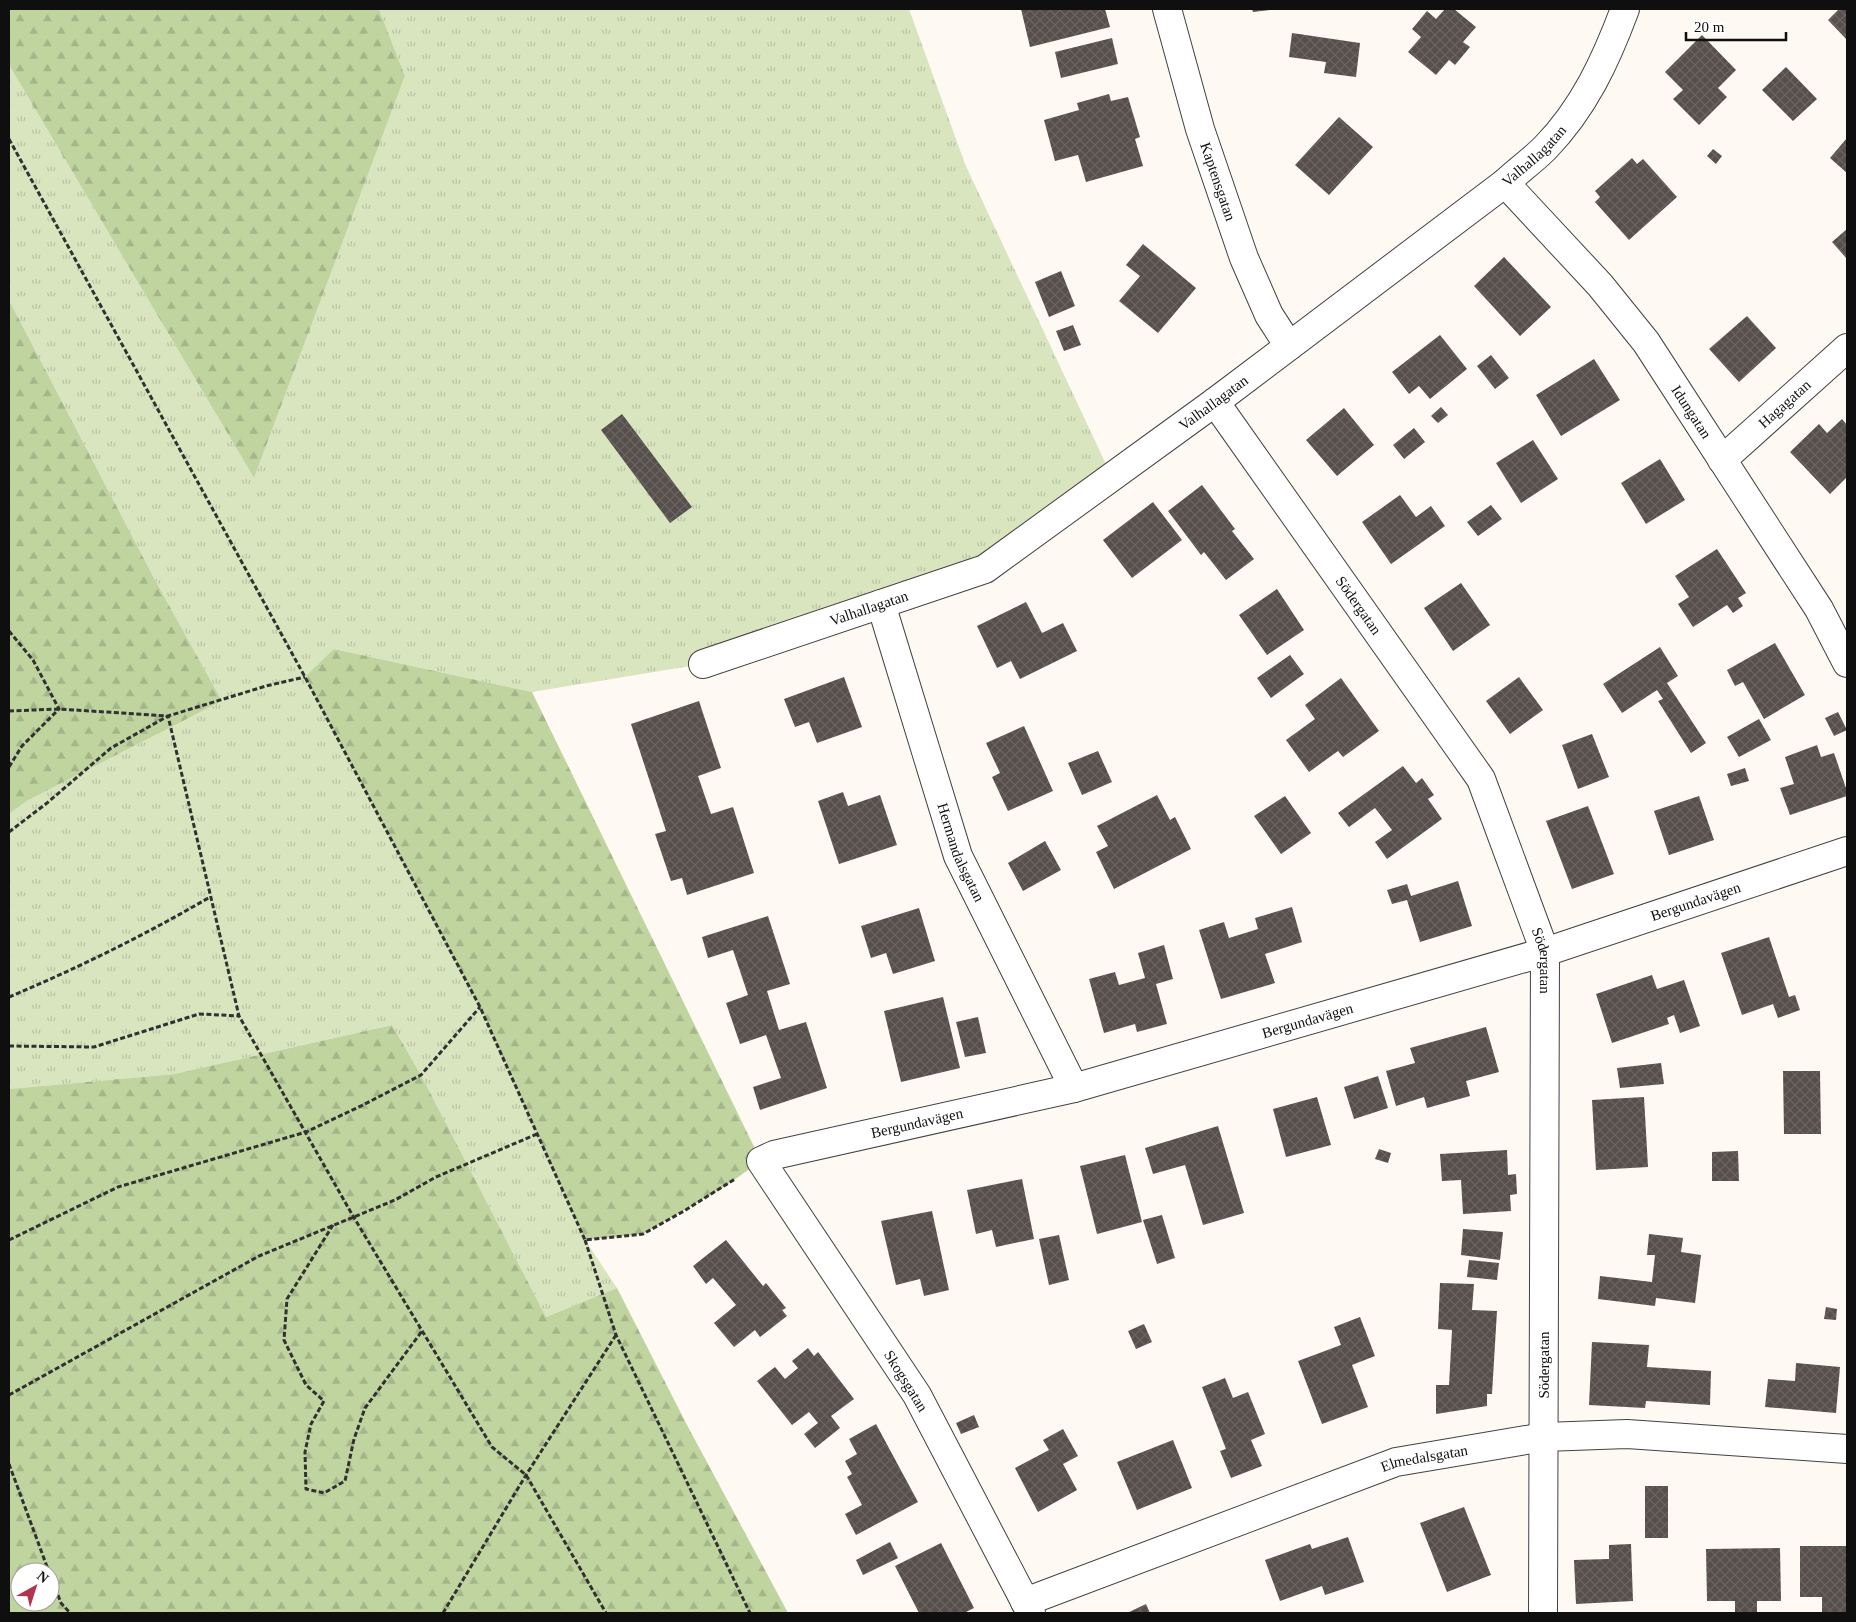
<svg xmlns="http://www.w3.org/2000/svg" width="1856" height="1622" viewBox="0 0 1856 1622" font-family="Georgia,serif">
  <style>
    .grass { fill: url(#grass-tufts) }
    .forest { fill: url(#forest-firs); fill-rule: evenodd }
    .building { fill: url(#building-cross-hatch) }
    .lines { fill: none; stroke-linecap: round; stroke-linejoin: round }
    .minor-casing { stroke: #424242; stroke-width: 30 }
    .path { stroke: #313131; stroke-width: 3; stroke-dasharray: 5 2.5; stroke-linecap: butt }
    .minor { stroke: #fff; stroke-width: 28 }
    .labels { text-anchor: middle; dominant-baseline: central; stroke-width: 5; stroke-linejoin: round; paint-order: stroke }
    .street-label { font-size: 15px; fill: #0f0f0f; stroke: #fff }
  </style>
  <defs>
    <pattern id="grass-tufts" width="24" height="20" patternUnits="userSpaceOnUse" patternTransform="scale(1.25)"><rect width="24" height="20" fill="#d9e5bf"/><path d="M3 7l-1-3M5 7V3M7 7l1-3M15 17l-1-3M17 17v-4M19 17l1-3" fill="none" stroke="#b9c3a3"/></pattern>
    <pattern id="forest-firs" width="22" height="20" patternUnits="userSpaceOnUse" patternTransform="scale(1.25)"><rect width="22" height="20" fill="#c0d4a0"/><path d="M5 1l3.5 6h-7zM16 11l3.5 6h-7z" fill="#a4b589"/></pattern>
    <pattern id="building-cross-hatch" width="8" height="8" patternUnits="userSpaceOnUse" patternTransform="scale(1.25)"><rect width="8" height="8" fill="#564f4c"/><path d="M0 0l8 8M0 8l8-8" fill="none" stroke="#696461"/></pattern>
  </defs>
  <rect width="100%" height="100%" fill="#fef9f2"/>
  <path class="grass" d="M379 9H909L965 164 1112 477 985 569 703 664 532 692 334 649 480 1007 585 1240 617 1288 546 1317 421 1075 392 1025 174 1074 9 1089V814L27 801 222 701 155 580 9 300V65L254 478 405 76Z"/>
  <path class="forest" d="M9 9H379L405 76 254 478 9 65Z
    M9 300 155 580 222 701 27 801 9 814Z
    M334 649 532 692 761 1161 724 1187 643 1234 585 1240 480 1007 305 677Z
    M392 1025 421 1075 546 1317 617 1288 687 1425 788 1613H9V1089L174 1074ZM20 1572H50V1602H20Z"/>
  <path class="building" d="M1021 9H1105L1110 27 1030 47Z
    M1252 9H1270V10L1253 12Z
    M1445 9H1454L1476 27 1463 42 1470 47 1455 65 1449 60 1436 75 1408 52 1421 37 1412 29 1427 11 1436 19Z
    M1839 9H1847V40L1828 20Z
    M1292 33 1360 43 1356 77 1324 73 1326 62 1289 57Z
    M1702 35 1736 70 1718 88 1727 97 1699 125 1673 99 1683 90 1665 72Z
    M1112 38 1118 64 1061 78 1055 52Z
    M1786 67 1817 99 1793 121 1762 90Z
    M1109 94 1111 101 1128 97 1140 137 1135 139 1143 166 1086 182 1078 155 1055 161 1044 120 1079 110 1077 103Z
    M1339 117 1373 147 1329 195 1295 165Z
    M1847 138V173L1830 158Z
    M1713 149 1722 156 1716 164 1707 156Z
    M1632 158 1637 164 1643 159 1677 197 1629 240 1595 202 1600 197 1595 191Z
    M1847 229V259L1832 242Z
    M1143 244 1196 288 1158 333 1119 301 1140 276 1126 265Z
    M1504 257 1551 307 1520 336 1474 286Z
    M1061 271 1075 306 1049 317 1035 282Z
    M1747 316 1776 348 1739 382 1709 349Z
    M1073 325 1081 345 1064 351 1056 331Z
    M1440 335 1467 369 1430 399 1419 386 1409 394 1392 372Z
    M1491 355 1509 378 1495 389 1477 366Z
    M1594 359 1620 400 1561 436 1536 395Z
    M1441 407 1448 415 1438 423 1431 416Z
    M1344 408 1374 445 1337 476 1306 440Z
    M622 414 692 507 670 523 601 430Z
    M1842 419 1847 425V477L1830 494 1790 452 1819 424 1827 433Z
    M1414 428 1425 442 1404 459 1393 445Z
    M1533 440 1558 479 1521 503 1496 463Z
    M1660 459 1685 500 1646 524 1621 483Z
    M1202 485 1235 529 1232 531 1254 559 1226 580 1204 552 1201 555 1168 511Z
    M1400 495 1416 517 1431 506 1445 526 1391 564 1362 522Z
    M1153 502 1182 540 1132 578 1103 540Z
    M1491 505 1502 519 1478 536 1467 522Z
    M1717 549 1746 593 1738 598 1743 606 1733 613 1727 605 1693 627 1678 604 1689 597 1675 576Z
    M1461 583 1490 625 1453 651 1424 608Z
    M1277 589 1304 630 1267 655 1239 615Z
    M1026 602 1042 633 1063 623 1077 651 1020 679 1011 661 997 668 977 626Z
    M1775 643 1805 695 1764 719 1743 682 1735 686 1727 670Z
    M1660 647 1678 676 1667 683 1706 743 1691 753 1658 701 1663 699 1657 690 1622 713 1603 684Z
    M1290 655 1304 674 1271 698 1257 678Z
    M844 677 862 727 817 743 809 722 795 727 784 699Z
    M1519 677 1543 710 1510 734 1486 701Z
    M1341 678 1379 731 1343 757 1338 751 1309 772 1286 740 1315 719 1305 705Z
    M699 701 721 768 698 776 711 814 733 807 754 873 687 895 682 878 671 881 655 834 666 831 631 724Z
    M1838 712 1847 730 1834 736 1825 718Z
    M1759 719 1771 740 1739 757 1727 737Z
    M1024 726 1053 791 1008 811 992 777 1000 773 986 743Z
    M1592 734 1609 777 1578 789 1562 745Z
    M1817 745 1821 757 1834 753 1847 791V796L1790 815 1780 788 1794 784 1785 757Z
    M1098 751 1112 782 1082 795 1068 763Z
    M1403 766 1416 783 1422 778 1434 795 1428 799 1442 819 1387 859 1375 842 1392 830 1375 808 1349 827 1338 813Z
    M1745 768 1749 781 1731 786 1727 774Z
    M843 792 848 806 880 795 897 845 839 864 818 801Z
    M1157 795 1170 820 1175 817 1191 849 1114 889 1096 852 1108 846 1097 826Z
    M1285 796 1311 833 1281 854 1254 816Z
    M1699 796 1714 840 1669 855 1654 811Z
    M1588 806 1614 874 1572 889 1546 821Z
    M1045 841 1061 870 1023 891 1008 863Z
    M1458 881 1472 926 1420 942 1407 900 1392 904 1387 890 1407 884 1411 896Z
    M1292 907 1302 942 1265 954 1275 983 1221 999 1199 930 1224 922 1229 938 1258 929 1255 918Z
    M919 908 935 961 893 974 886 953 871 958 861 926Z
    M768 916 790 984 767 991 779 1030 806 1022 827 1088 760 1110 753 1087 781 1078 766 1035 740 1044 726 1003 748 995 733 950 708 958 702 937Z
    M1769 937 1789 997 1795 995 1800 1010 1778 1018 1773 1004 1742 1015 1721 953Z
    M1164 945 1173 979 1156 984 1167 1024 1137 1032 1135 1024 1104 1033 1089 979 1115 972 1119 985 1145 978 1138 953Z
    M1652 975 1657 989 1684 980 1700 1026 1680 1033 1674 1015 1667 1018 1669 1024 1612 1043 1596 994Z
    M943 997 960 1068 901 1082 884 1011Z
    M978 1017 986 1053 965 1057 956 1022Z
    M1486 1027 1499 1072 1466 1081 1470 1096 1427 1108 1424 1097 1396 1106 1386 1071 1415 1063 1410 1048Z
    M1661 1063 1664 1084 1620 1088 1617 1068Z
    M1783 1071H1820L1821 1134H1784Z
    M1378 1076 1388 1108 1354 1119 1344 1087Z
    M1317 1097 1331 1145 1286 1157 1273 1109Z
    M1644 1097 1648 1167 1596 1170 1592 1100Z
    M1218 1126 1244 1213 1203 1225 1185 1165 1153 1174 1145 1148Z
    M1379 1149 1391 1153 1388 1163 1375 1159Z
    M1507 1150 1508 1175 1516 1174 1517 1194 1510 1195 1511 1211 1463 1214 1461 1180 1442 1181 1440 1154Z
    M1738 1151 1739 1181H1712V1152Z
    M1125 1155 1142 1222 1097 1234 1080 1166Z
    M1022 1179 1034 1239 996 1247 992 1230 976 1234 967 1190Z
    M932 1211 949 1290 924 1296 920 1279 896 1285 881 1221Z
    M1162 1215 1175 1258 1157 1264 1143 1220Z
    M1463 1229 1503 1232 1500 1260 1461 1255Z
    M1649 1234 1683 1238 1681 1252 1701 1255 1695 1303 1656 1298 1655 1306 1598 1299 1600 1276 1652 1282 1655 1255H1647Z
    M1059 1235 1069 1280 1049 1285 1039 1239Z
    M726 1240 763 1286 766 1283 786 1308 782 1310 787 1316 760 1337 755 1330 734 1347 714 1323 736 1305 713 1278 706 1284 693 1266Z
    M1469 1260 1499 1263 1497 1280 1467 1277Z
    M1440 1283 1474 1284 1472 1310 1497 1311 1492 1394H1487V1406L1436 1414V1385H1449L1452 1330 1438 1329Z
    M1826 1307 1837 1309 1836 1320 1824 1319Z
    M1360 1317 1375 1356 1352 1365 1368 1407 1322 1424 1298 1361 1341 1345 1334 1327Z
    M1144 1324 1152 1342 1136 1349 1128 1331Z
    M1592 1342 1649 1345 1647 1367 1711 1371 1710 1405 1646 1401 1645 1408 1589 1405Z
    M808 1348 814 1356 818 1352 854 1399 831 1416 840 1428 815 1448 804 1434 818 1423 809 1412 792 1425 757 1381 775 1367 785 1379 798 1368 792 1361Z
    M1796 1363 1840 1367 1836 1413 1765 1407 1768 1379 1795 1381Z
    M1225 1378 1233 1398 1248 1392 1265 1434 1251 1440 1262 1466 1231 1478 1220 1451 1226 1449 1202 1387Z
    M974 1415 979 1427 961 1434 956 1423Z
    M876 1424 918 1502 856 1535 845 1514 862 1505 847 1477 852 1474 845 1461 857 1454 849 1439Z
    M1063 1429 1078 1456 1063 1464 1077 1490 1038 1512 1015 1468 1049 1450 1043 1440Z
    M1173 1440 1192 1488 1137 1510 1117 1462Z
    M1645 1486H1668V1538H1645Z
    M1464 1507 1491 1575 1447 1592 1420 1523Z
    M1348 1537 1364 1582 1325 1595 1322 1586 1280 1601 1265 1560 1310 1544 1312 1549Z
    M890 1542 898 1558 863 1575 856 1560Z
    M941 1543 974 1608 964 1613H919L895 1566Z
    M1631 1544 1633 1601 1576 1604 1574 1560 1609 1559V1545Z
    M1800 1546H1847V1613H1822V1597H1800Z
    M1780 1548 1781 1601H1757V1612H1735V1601H1707L1706 1549Z
    M1146 1604 1150 1613H1127Z"/>
  <g class="lines">
    <g class="minor-casing">
      <g id="minor">
        <path id="s1" d="M1167 9 1200 129 1244 258 1269 315 1289 346"/>
        <path id="s2" d="M1505 183 1600 285 1646 342 1819 609 1847 663"/>
        <path id="s3" d="M1215 402 1481 779 1545 952 1543 1613"/>
        <path id="s4" d="M1722 460 1847 348"/>
        <path id="s5" d="M881 604 958 856 1074 1088"/>
        <path id="s6" d="M703 664 985 569 1215 402 1505 183C1518 171 1533 160 1545 148 1584 108 1606 60 1625 9"/>
        <path id="s7" d="M1025 1602 1396 1462 1544 1437 1627 1434 1847 1449"/>
        <path id="s8" d="M1031 1613 917 1395 761 1161 774 1155 1074 1088 1545 952 1847 851"/>
      </g>
    </g>
    <path class="path" d="M9 139 305 677 480 1007 585 1240 643 1234 684 1211 735 1179
      M9 631 33 660 59 709 22 746 9 767
      M9 711 59 709 168 716 266 686 305 677
      M9 832 47 803 111 748 168 716 239 1016 353 1216 492 1447 526 1475 606 1613
      M9 997C78 968 145 935 210 897
      M9 1046 94 1047 199 1014 239 1016
      M333 1225 287 1299 284 1340 306 1385 324 1401 311 1424 305 1452 306 1489 324 1493 345 1481 354 1439 365 1408 422 1331
      M9 1240 118 1187 306 1132 363 1105 421 1075 480 1007
      M585 1240 616 1335 750 1613
      M9 1395 259 1256 395 1200 436 1177 537 1134
      M9 1464 49 1572
      M50 1574 61 1603 70 1613
      M443 1613 526 1475 616 1335"/>
    <use href="#minor" class="minor"/>
  </g>
  <g class="labels">
    <g class="street-label">
      <text stroke="none"><textPath href="#s6" startOffset="985">Valhallagatan</textPath></text>
      <text stroke="none"><textPath href="#s1" startOffset="180">Kaptensgatan</textPath></text>
      <text stroke="none"><textPath href="#s6" startOffset="580">Valhallagatan</textPath></text>
      <text stroke="none"><textPath href="#s4" startOffset="84">Hagagatan</textPath></text>
      <text stroke="none"><textPath href="#s2" startOffset="296">Idungatan</textPath></text>
      <text stroke="none"><textPath href="#s3" startOffset="249">Södergatan</textPath></text>
      <text stroke="none"><textPath href="#s6" startOffset="175">Valhallagatan</textPath></text>
      <text stroke="none"><textPath href="#s5" startOffset="261">Hermandalsgatan</textPath></text>
      <text stroke="none"><textPath href="#s8" startOffset="1498">Bergundavägen</textPath></text>
      <text stroke="none"><textPath href="#s3" startOffset="654">Södergatan</textPath></text>
      <text stroke="none"><textPath href="#s8" startOffset="1092">Bergundavägen</textPath></text>
      <text stroke="none"><textPath href="#s8" startOffset="688">Bergundavägen</textPath></text>
      <text transform="translate(1544 1365) rotate(-90)">Södergatan</text>
      <text transform="translate(906 1381) rotate(58)">Skogsgatan</text>
      <text stroke="none"><textPath href="#s7" startOffset="425">Elmedalsgatan</textPath></text>
    </g>
  </g>
  <rect width="1856" height="1622" fill="none" stroke="#0f0f0f" stroke-width="20"/>
  <g transform="translate(35 1587) rotate(39)"><circle r="24" fill="#ffffff" stroke="#9f9f9f"/>
  <path d="M0-4L9 19L0 12L-9 19Z" fill="#b13550"/>
  <text y="-8" font-size="14" font-weight="bold" text-anchor="middle" fill="#0f0f0f">N</text>
  </g>
  <path d="M1686 32v8h100v-8" fill="none" stroke="#0f0f0f" stroke-width="2.5"/>
  <text x="1694" y="32" font-size="15" fill="#0f0f0f" stroke="#ffffff" stroke-width="4" paint-order="stroke">20 m</text>
</svg>
